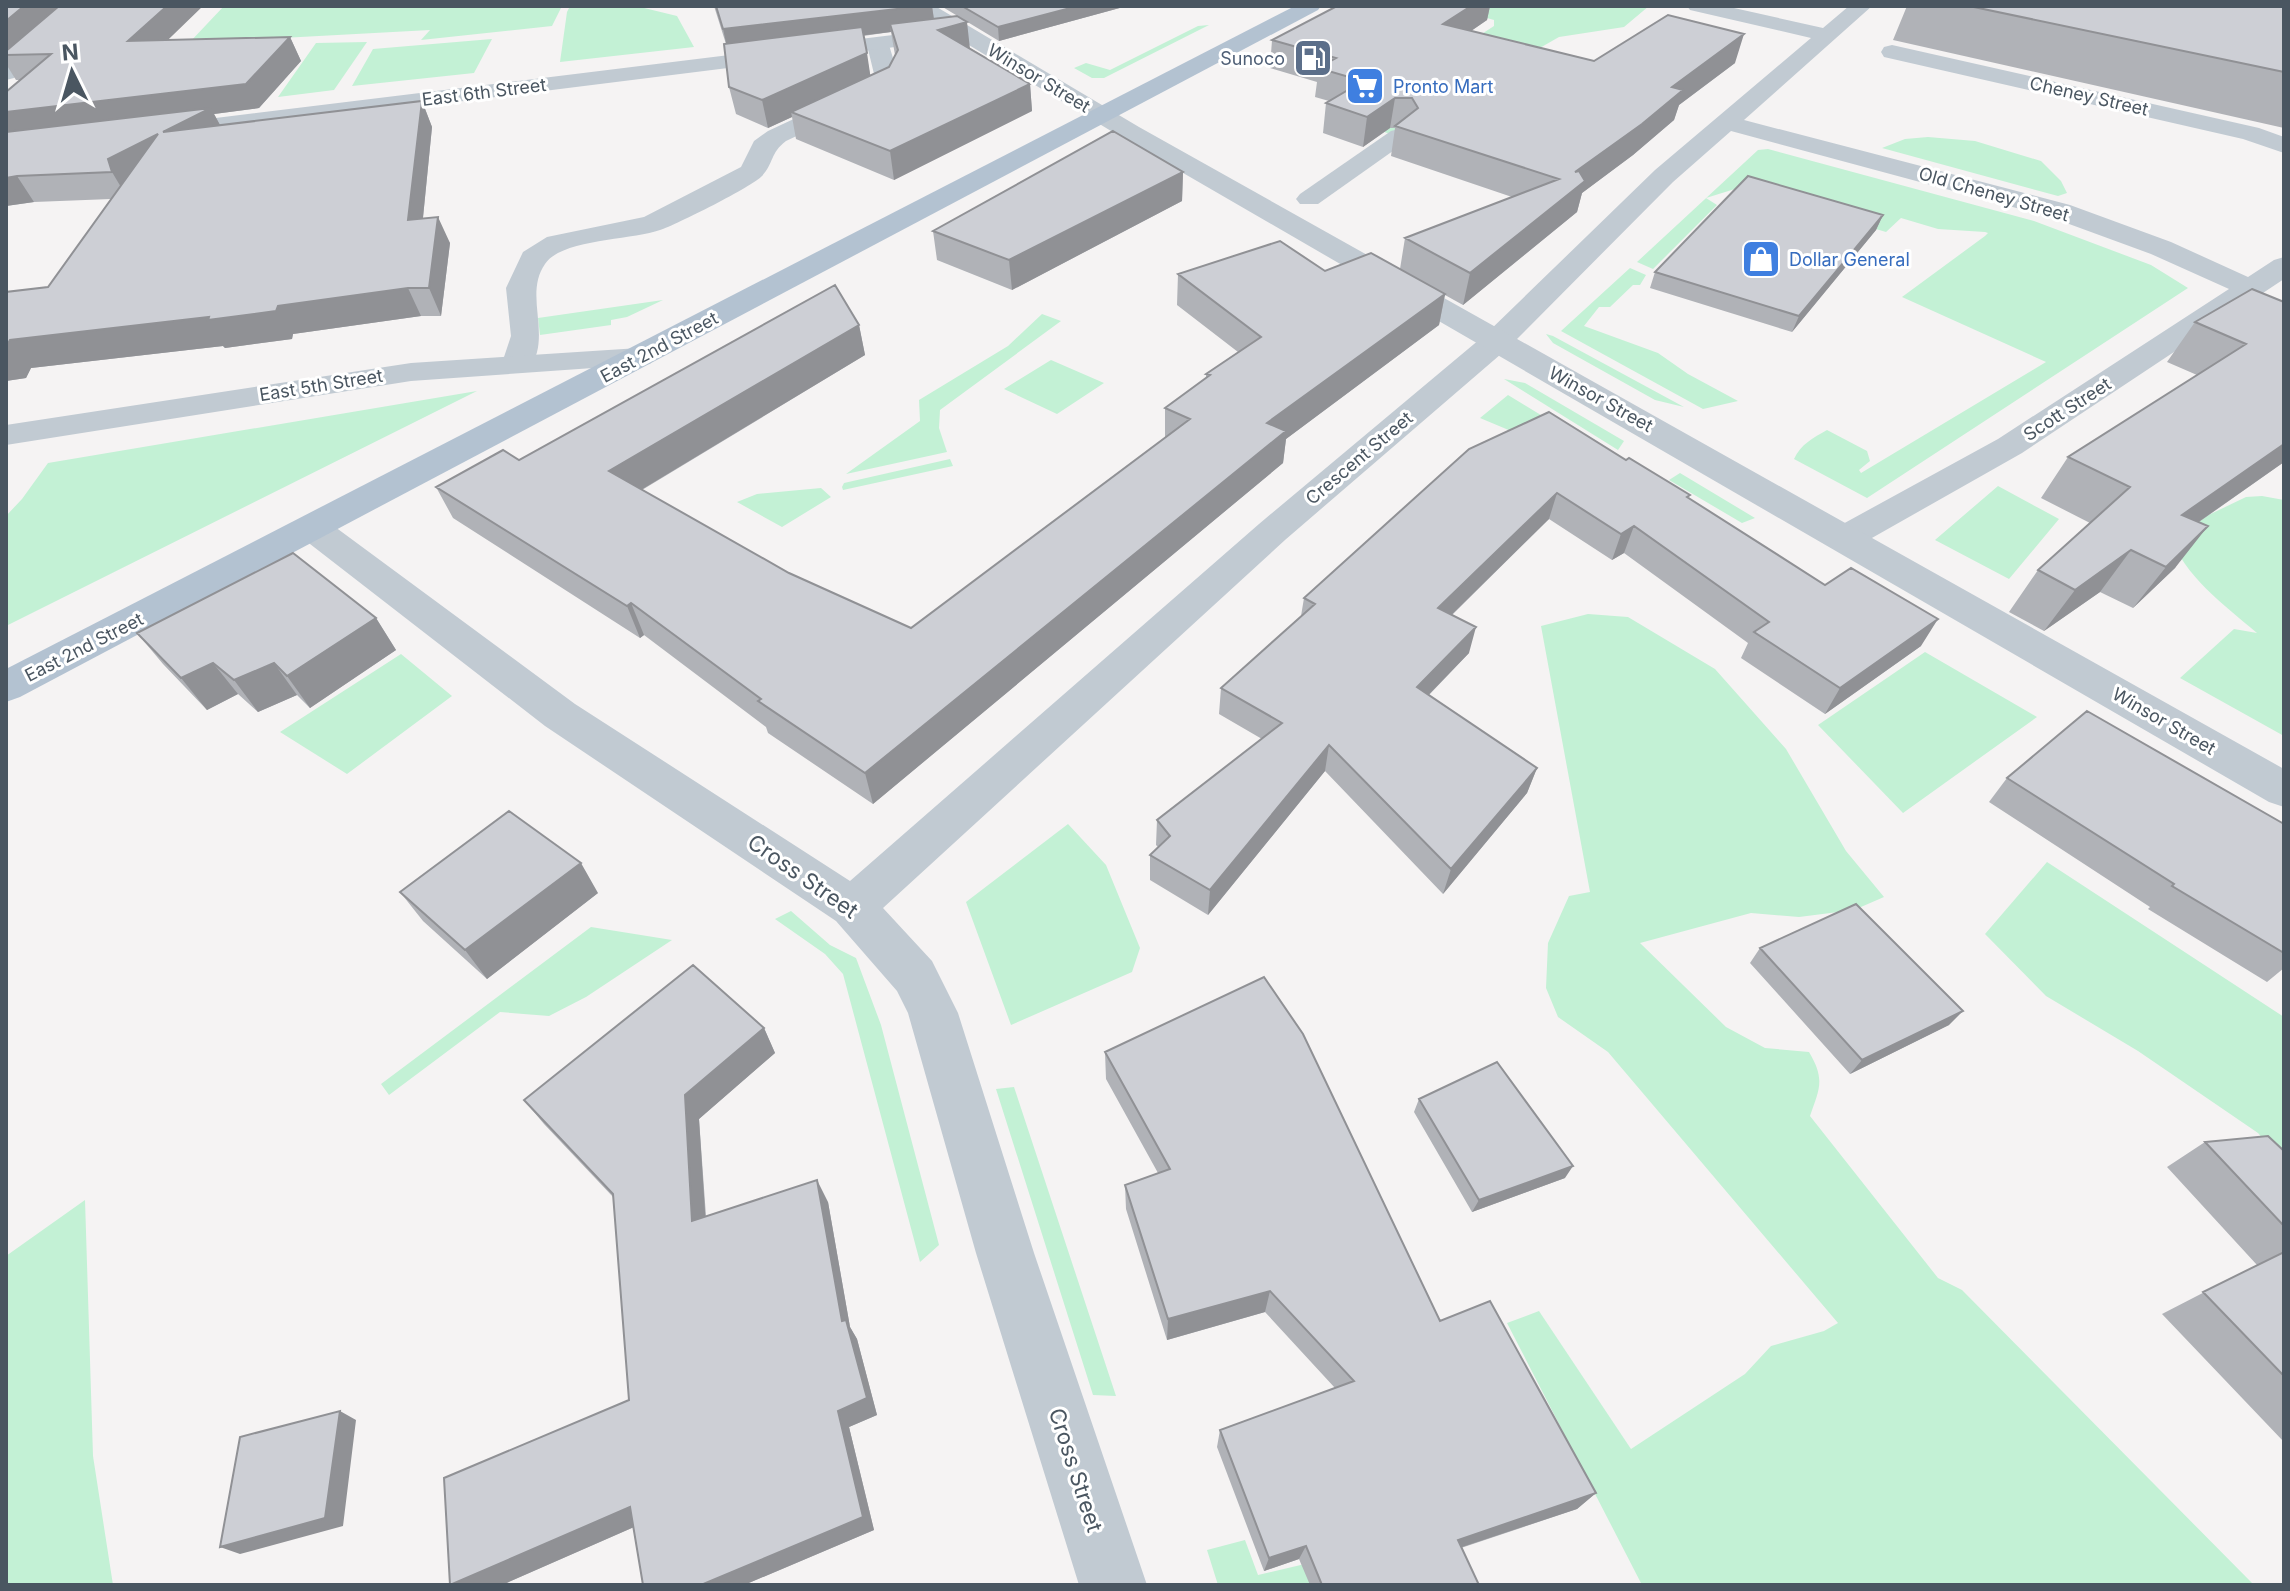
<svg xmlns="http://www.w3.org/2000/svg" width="2290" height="1591" viewBox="0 0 2290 1591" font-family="Inter,sans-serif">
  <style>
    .green { fill: #c3f1d5 }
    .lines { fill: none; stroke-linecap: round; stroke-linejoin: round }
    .pedestrian { fill: #c1cad2; fill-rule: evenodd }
    .minor { fill: #c1cad2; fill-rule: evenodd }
    .tertiary { fill: #c1cad2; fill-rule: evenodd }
    .primary { fill: #b3c2d1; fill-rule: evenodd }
    .wall { fill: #b0b2b7; fill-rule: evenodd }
    .shaded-wall { fill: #909195 }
    .building { fill: #cdcfd5; stroke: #909195; stroke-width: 2 }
    .labels { text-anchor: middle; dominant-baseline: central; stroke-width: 6; stroke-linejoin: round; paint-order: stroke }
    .far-service-label { font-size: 18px; fill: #4e5e75; stroke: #fff; text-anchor: end }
    .far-street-label { font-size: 18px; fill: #4a5661; stroke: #fff }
    .far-shop-label { font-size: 18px; fill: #366cbe; stroke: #fff; text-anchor: start }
    .street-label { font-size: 22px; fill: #4a5661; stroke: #fff }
  </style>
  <rect width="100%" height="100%" fill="#f5f3f3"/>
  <path class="green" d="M224 6H562L552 26 421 40 430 30 189 43Z
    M570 6H636L677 16 694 47 560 62 567 12Z
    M1445 6H1649L1624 27 1559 37 1390 134 1350 120 1494 26V20Z
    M1209 25 1104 78H1092L1074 68 1086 63 1110 70 1198 26Z
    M492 39 474 73 352 86 373 49Z
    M367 42 334 90 278 97 316 43Z
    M1928 137 1975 141 2041 161 2061 181 2067 193 2058 196 1882 148 1905 139Z
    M1768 149 2034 221 2151 265 2188 288 1867 498 1794 459C1801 444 1813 438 1827 430L1867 451 1870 461 1859 470 1861 473 2046 362 1902 297 1985 236 1988 233 1985 232 1938 229 1901 218 1886 232 1738 188 1706 198 1717 205 1653 269 1637 262 1758 150Z
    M1630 268 1646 275 1640 285H1633L1610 307H1599L1584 326 1658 353 1688 374 1738 401 1703 409 1561 331Z
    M663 300 627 317 611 320V325L540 335 538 318Z
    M1042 314 1061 321 940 410 939 428 947 452 846 474 920 421 919 400 1008 346Z
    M1546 334 1553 336 1684 407 1655 400 1553 343Z
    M1051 360 1104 383 1057 414 1004 389Z
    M1504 379 1525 383 1624 441 1618 450Z
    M477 391 6 626V516L22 499 48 463Z
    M1508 395 1610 457 1511 431 1480 418Z
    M950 459 953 466 843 490 842 487 844 483Z
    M1680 473 1755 518 1742 523 1669 480Z
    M1998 486 2059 519 2009 579 1935 540Z
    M821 488 831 497 782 527 737 502 757 494Z
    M2262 496 2284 500V736L2180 678 2234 629 2257 633C2223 604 2185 577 2169 534L2246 497Z
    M1588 614 1628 617 1715 669 1786 749 1846 851 1884 897 1854 910 1799 917 1751 913 1640 943 1726 1027 1765 1048 1809 1052C1825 1079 1820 1088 1810 1116L1938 1278 1962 1290 2254 1585H1642L1507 1323 1539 1311 1631 1449 1745 1374 1771 1346 1824 1331 1838 1323 1608 1052 1558 1017 1546 988 1548 943 1569 896 1590 892 1541 626Z
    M1925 652 2037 717 1903 813 1818 725Z
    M401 654 452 696 347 774 280 732Z
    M1068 824 1106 865 1140 948 1132 972 1011 1025 966 902Z
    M2047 862 2284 1017V1163L2258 1133 2138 1051 2046 996 1985 934Z
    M791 911 830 945 856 958 881 1025 939 1245 920 1262 843 974 825 954 775 919Z
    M591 927 672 940 586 997 549 1016 500 1012 389 1095 381 1084Z
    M1014 1087 1116 1396 1093 1395 996 1089Z
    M85 1200 93 1456 113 1585H6V1256Z
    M1245 1540 1258 1575 1398 1542 1369 1585H1218L1207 1550Z"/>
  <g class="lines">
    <path class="pedestrian" d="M1399 129 1407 131 1411 136 1407 141 1318 204H1300L1296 199 1300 194 1391 131Z"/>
    <path class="minor" d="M71 6H94L14 78 6 80V61Z
      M1687 6H1725L1823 28 1849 6H1872L1744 120 2070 205 2171 242 2248 277 2274 260 2284 257V279L2022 453 1856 547 1843 551 1830 547 1825 539 1830 531 1998 439 2229 289 2151 254 2050 217 1731 131 1673 182 1508 348 1285 540 883 908 932 961 958 1013 1034 1253 1147 1585H1079L976 1253 908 1013 897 991 836 921 545 726 301 537 296 529 301 521 314 518 327 521 575 704 850 881 1259 524 1486 334 1655 170 1811 38 1690 10Z
      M878 38 889 45 899 78 890 92 786 141C770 153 774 163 762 176 753 186 676 225 660 230 632 240 561 239 545 264 523 296 553 335 529 370L518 372 507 370 502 363 511 336 506 288 523 252 547 237 644 217 741 167 754 141 768 131 873 82 875 78 867 45Z
      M1892 45 2259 128 2284 137V153L2243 139 1884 57 1881 52 1884 47Z"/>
    <path class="tertiary" d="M910 6H935L1139 127 2284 769V807L2269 802 1121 137 959 39 159 139 150 137 147 132 150 127 159 125 942 29Z
      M639 348 650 350 655 357 650 364 411 381 6 445V425L411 363Z"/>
    <path class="primary" d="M1295 6H1321L1318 10 20 697 6 702V669Z"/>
  </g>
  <path class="wall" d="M6 6 168 40 290 37 301 61 259 108 214 114 220 125 422 101 432 127 423 218 450 243 441 316H421L293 334 292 339 225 348 223 346 31 368 26 378 6 381V292L48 287 111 199 34 202 6 206V92L20 80H16L6 64Z
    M714 6H932L934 19 970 48 1030 84 1032 111 894 180 796 139 792 117 768 128 736 114 729 87 726 44ZM891 32 895 55 889 67 870 75 863 36Z
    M941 6H1127L999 41Z
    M1337 6H1490L1487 20 1471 31 1594 61 1735 63 1679 105 1674 120 1633 155 1582 193 1577 212 1463 305 1445 295 1439 325 1286 439 1283 463 873 804 768 733 766 727 644 635 640 638 453 518 436 487 519 460 859 325 865 355 642 490 789 573 911 628 1165 438V408L1206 378V374L1238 352 1177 305 1178 274 1400 269 1405 238 1512 197 1391 156 1395 128H1390L1363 147 1323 133 1326 103 1329 101 1315 97 1317 82 1270 68 1272 40Z
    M1907 6H2284V128L1893 40Z
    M1183 172 1182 201 1012 290 937 260 933 231Z
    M1883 215 1876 230 1792 332 1650 288 1655 272Z
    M2252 289 2284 462 2199 522 2175 568 2133 608 2100 592 2044 631 2009 612 2038 570 2090 523 2041 498 2068 457 2197 375 2167 362 2195 322Z
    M1626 460 1689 498 1921 646 1825 714 1741 658 1748 643 1624 553 1612 560 1549 519 1452 615 1469 653 1429 695 1537 768 1527 793 1443 894 1325 771 1208 915 1150 880V855L1158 847 1156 845 1157 820 1262 739 1219 714 1221 688 1301 616 1304 598Z
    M376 618 396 650 310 708 297 695 258 712 238 694 207 710 163 664 137 633Z
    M2007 778 2284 824V968L2267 982 2148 909 2150 907 1989 802Z
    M400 892 598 893 487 979 423 921Z
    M1760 948 1949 1025 1850 1074 1750 963Z
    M764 1028 775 1053 699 1119 706 1216 828 1202 850 1327 857 1339 877 1415 849 1427 874 1530 744 1585H643L634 1527 502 1585H450L629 1400 614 1198 544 1124 524 1100Z
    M1105 1052 1440 1321 1596 1493 1577 1509 1461 1548 1479 1585H1310L1299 1559 1264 1571 1217 1447 1220 1430 1335 1388 1265 1312 1167 1340 1126 1209 1125 1185 1158 1173 1106 1079Z
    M1419 1099 1565 1178 1472 1212 1414 1112Z
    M2205 1142 2284 1151V1442L2162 1314 2257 1265 2167 1167Z"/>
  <path class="shaded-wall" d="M24 6H66L6 55V21Z
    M167 6H203L142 65 128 41Z
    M923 6H932L935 27 890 24 891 32 728 52 723 29Z
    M1078 6H1127L999 41 998 27Z
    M1471 6H1490L1487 20 1439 53 1443 24Z
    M967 22 970 49 938 30Z
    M1744 34 1735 63 1679 105 1674 120 1633 155 1582 193 1577 212 1463 305 1470 273 1575 172 1672 87Z
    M290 37 301 61 259 108 214 114 225 134 163 132 6 139V112Z
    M867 53 871 80 791 112 792 117 768 128 762 100Z
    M1030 84 1032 111 894 180 890 151Z
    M1395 98 1390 128 1363 147 1367 117Z
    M422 101 432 127 420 247 408 220Z
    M158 134 128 199 112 172 108 159Z
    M1183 172 1182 201 1012 290 1009 260Z
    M17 176 34 202 6 206V178Z
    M1883 215 1876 230 1792 332 1799 316Z
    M438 217 450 243 441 316 429 288Z
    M408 288 421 316 293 334 292 339 225 348 223 346 31 368 26 378 6 381V347L10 340Z
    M1445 294 1439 325 1286 439 1283 463 873 804 865 773 1267 423Z
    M859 325 865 355 621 502 609 471Z
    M2284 444V462L2150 556 2182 515Z
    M1557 493 1549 519 1432 634 1438 608Z
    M1634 526 1624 553 1612 560 1621 534Z
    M2208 526 2175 568 2133 608 2166 567Z
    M2131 550 2100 592 2044 631 2075 590Z
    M631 603 644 635 640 638 627 606Z
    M376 618 396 650 310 708 287 676Z
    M1938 619 1921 646 1825 714 1840 688Z
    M1476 627 1469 653 1411 713 1417 687Z
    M213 663 238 694 207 710 181 678Z
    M274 663 297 695 258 712 234 680Z
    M1329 745 1325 771 1208 915 1210 890Z
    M1537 768 1527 793 1443 894 1451 869Z
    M581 863 598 893 487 979 465 950Z
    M1963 1011 1949 1025 1850 1074 1862 1060Z
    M764 1028 775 1053 699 1119 707 1242 692 1221 685 1095Z
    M1573 1166 1565 1178 1472 1212 1479 1200Z
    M817 1180 828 1202 850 1327 857 1339 877 1415 849 1427 874 1530 744 1585H701L838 1411 842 1321Z
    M1270 1291 1265 1312 1167 1340 1168 1319Z
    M340 1411 356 1420 343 1526 240 1554 220 1547Z
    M1596 1493 1577 1509 1444 1553 1458 1540Z
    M630 1507 650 1520 502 1585H450Z
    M1306 1546 1299 1559 1264 1571 1269 1558Z"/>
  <path class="building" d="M6 6H24L6 21Z
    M59 6H167L128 41 290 37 246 84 6 112V92L51 54 6 55V51Z
    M716 6H923L723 29Z
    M962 6H1078L998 27Z
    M1337 6H1471L1443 24 1594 61 1668 15 1744 34 1672 87 1683 90 1642 124 1575 172 1579 171 1585 181 1470 273 1405 238 1559 179 1395 126 1418 108 1412 98H1395L1367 117 1326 103 1363 81 1318 68 1336 58 1272 40Z
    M1969 6H2284V72Z
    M957 16 967 22 938 30 1030 84 890 151 791 112 889 67 898 50 890 24Z
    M862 27 867 53 762 100 729 87 724 44Z
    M422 101 408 220 438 217 429 288H408L278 306 276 311 208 320 209 317 10 340 6 347V292L48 287 158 134 108 159 112 172 17 176 6 178V132L211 108 163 132Z
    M1113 131 1183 172 1009 260 933 231Z
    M1748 176 1883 215 1799 316 1655 272Z
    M1280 241 1325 271 1371 253 1445 294 1267 423 1286 431 865 773 758 701 761 699 631 603 627 606 436 487 503 450 519 460 835 285 859 325 609 471 789 573 911 628 1190 419 1165 408 1210 375 1206 374 1261 337 1178 274Z
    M2252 289 2284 302V444L2182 515 2208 526 2166 567 2131 550 2075 590 2038 570 2130 487 2068 457 2246 344 2195 322Z
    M1549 412 1626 460 1629 458 1690 495 1687 497 1825 585 1851 568 1938 619 1840 688 1754 632 1769 622 1634 526 1621 534 1557 493 1438 608 1476 627 1417 687 1537 768 1451 869 1329 745 1210 890 1150 855 1170 836 1157 820 1282 723 1221 688 1315 604 1304 598 1469 449Z
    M293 553 376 618 287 676 274 663 234 680 213 663 181 678 137 633Z
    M2087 711 2284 824V953L2172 886 2174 884 2007 778Z
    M509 811 581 863 465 950 400 892Z
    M1856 904 1963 1011 1862 1060 1760 948Z
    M693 965 764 1028 685 1095 692 1221 817 1180 842 1321 846 1320 867 1398 838 1411 863 1517 701 1585H643L630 1507 450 1585 444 1478 629 1400 613 1194 524 1100Z
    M1264 977 1303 1034 1440 1321 1490 1301 1596 1493 1458 1540 1479 1585H1322L1306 1546 1269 1558 1220 1430 1354 1381 1270 1291 1168 1319 1125 1185 1170 1169 1105 1052Z
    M1497 1062 1573 1166 1479 1200 1419 1099Z
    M2268 1136 2284 1151V1226L2205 1142Z
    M2284 1252V1376L2203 1292Z
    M340 1411 325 1518 220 1547 240 1437Z"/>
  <defs>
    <g id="fuel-square" transform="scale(2)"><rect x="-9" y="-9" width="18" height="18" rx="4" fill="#5c6f8a" stroke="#fff"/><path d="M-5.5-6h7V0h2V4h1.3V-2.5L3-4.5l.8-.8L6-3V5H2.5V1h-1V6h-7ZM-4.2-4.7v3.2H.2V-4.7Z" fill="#fff"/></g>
    <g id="supermarket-square" transform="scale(2)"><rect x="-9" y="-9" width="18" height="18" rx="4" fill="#3f7fe0" stroke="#fff"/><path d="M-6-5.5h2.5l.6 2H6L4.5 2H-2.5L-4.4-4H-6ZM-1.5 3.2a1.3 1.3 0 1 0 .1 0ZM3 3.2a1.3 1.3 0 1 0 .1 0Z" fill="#fff"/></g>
    <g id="shop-square" transform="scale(2)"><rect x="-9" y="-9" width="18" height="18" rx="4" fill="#3f7fe0" stroke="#fff"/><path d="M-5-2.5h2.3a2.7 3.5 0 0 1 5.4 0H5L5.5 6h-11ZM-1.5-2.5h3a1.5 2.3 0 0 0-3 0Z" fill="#fff"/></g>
  </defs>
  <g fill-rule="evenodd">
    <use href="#fuel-square" x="1313" y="58"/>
    <use href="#supermarket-square" x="1365" y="86"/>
    <use href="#shop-square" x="1761" y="259"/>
  </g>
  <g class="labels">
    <g class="far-service-label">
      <text x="1285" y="58">Sunoco</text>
    </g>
    <g class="far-street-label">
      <text transform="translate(1039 78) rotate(31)">Winsor Street</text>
      <text transform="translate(484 92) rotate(-7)">East 6th Street</text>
      <text transform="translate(2089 96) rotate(13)">Cheney Street</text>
      <text transform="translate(1994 194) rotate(16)">Old Cheney Street</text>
      <text transform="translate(659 347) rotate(-28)">East 2nd Street</text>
      <text transform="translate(321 385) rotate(-9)">East 5th Street</text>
      <text transform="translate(1601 399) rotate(29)">Winsor Street</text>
      <text transform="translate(2067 409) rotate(-33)">Scott Street</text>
      <text transform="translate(1359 458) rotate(-40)">Crescent Street</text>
      <text transform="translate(84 647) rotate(-27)">East 2nd Street</text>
      <text transform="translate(2164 721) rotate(30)">Winsor Street</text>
    </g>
    <g class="far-shop-label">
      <text x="1393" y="86">Pronto Mart</text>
      <text x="1789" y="259">Dollar General</text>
    </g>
    <g class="street-label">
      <text transform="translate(803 876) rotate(35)">Cross Street</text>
      <text transform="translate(1076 1470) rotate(72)">Cross Street</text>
    </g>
  </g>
  <rect width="2290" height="1591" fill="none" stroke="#4a5661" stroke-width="16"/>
  <g transform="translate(72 72) rotate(355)" stroke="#ffffff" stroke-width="6" paint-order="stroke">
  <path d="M0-6L14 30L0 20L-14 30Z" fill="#4a5661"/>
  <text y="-12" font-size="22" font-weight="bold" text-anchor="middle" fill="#4a5661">N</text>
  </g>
</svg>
